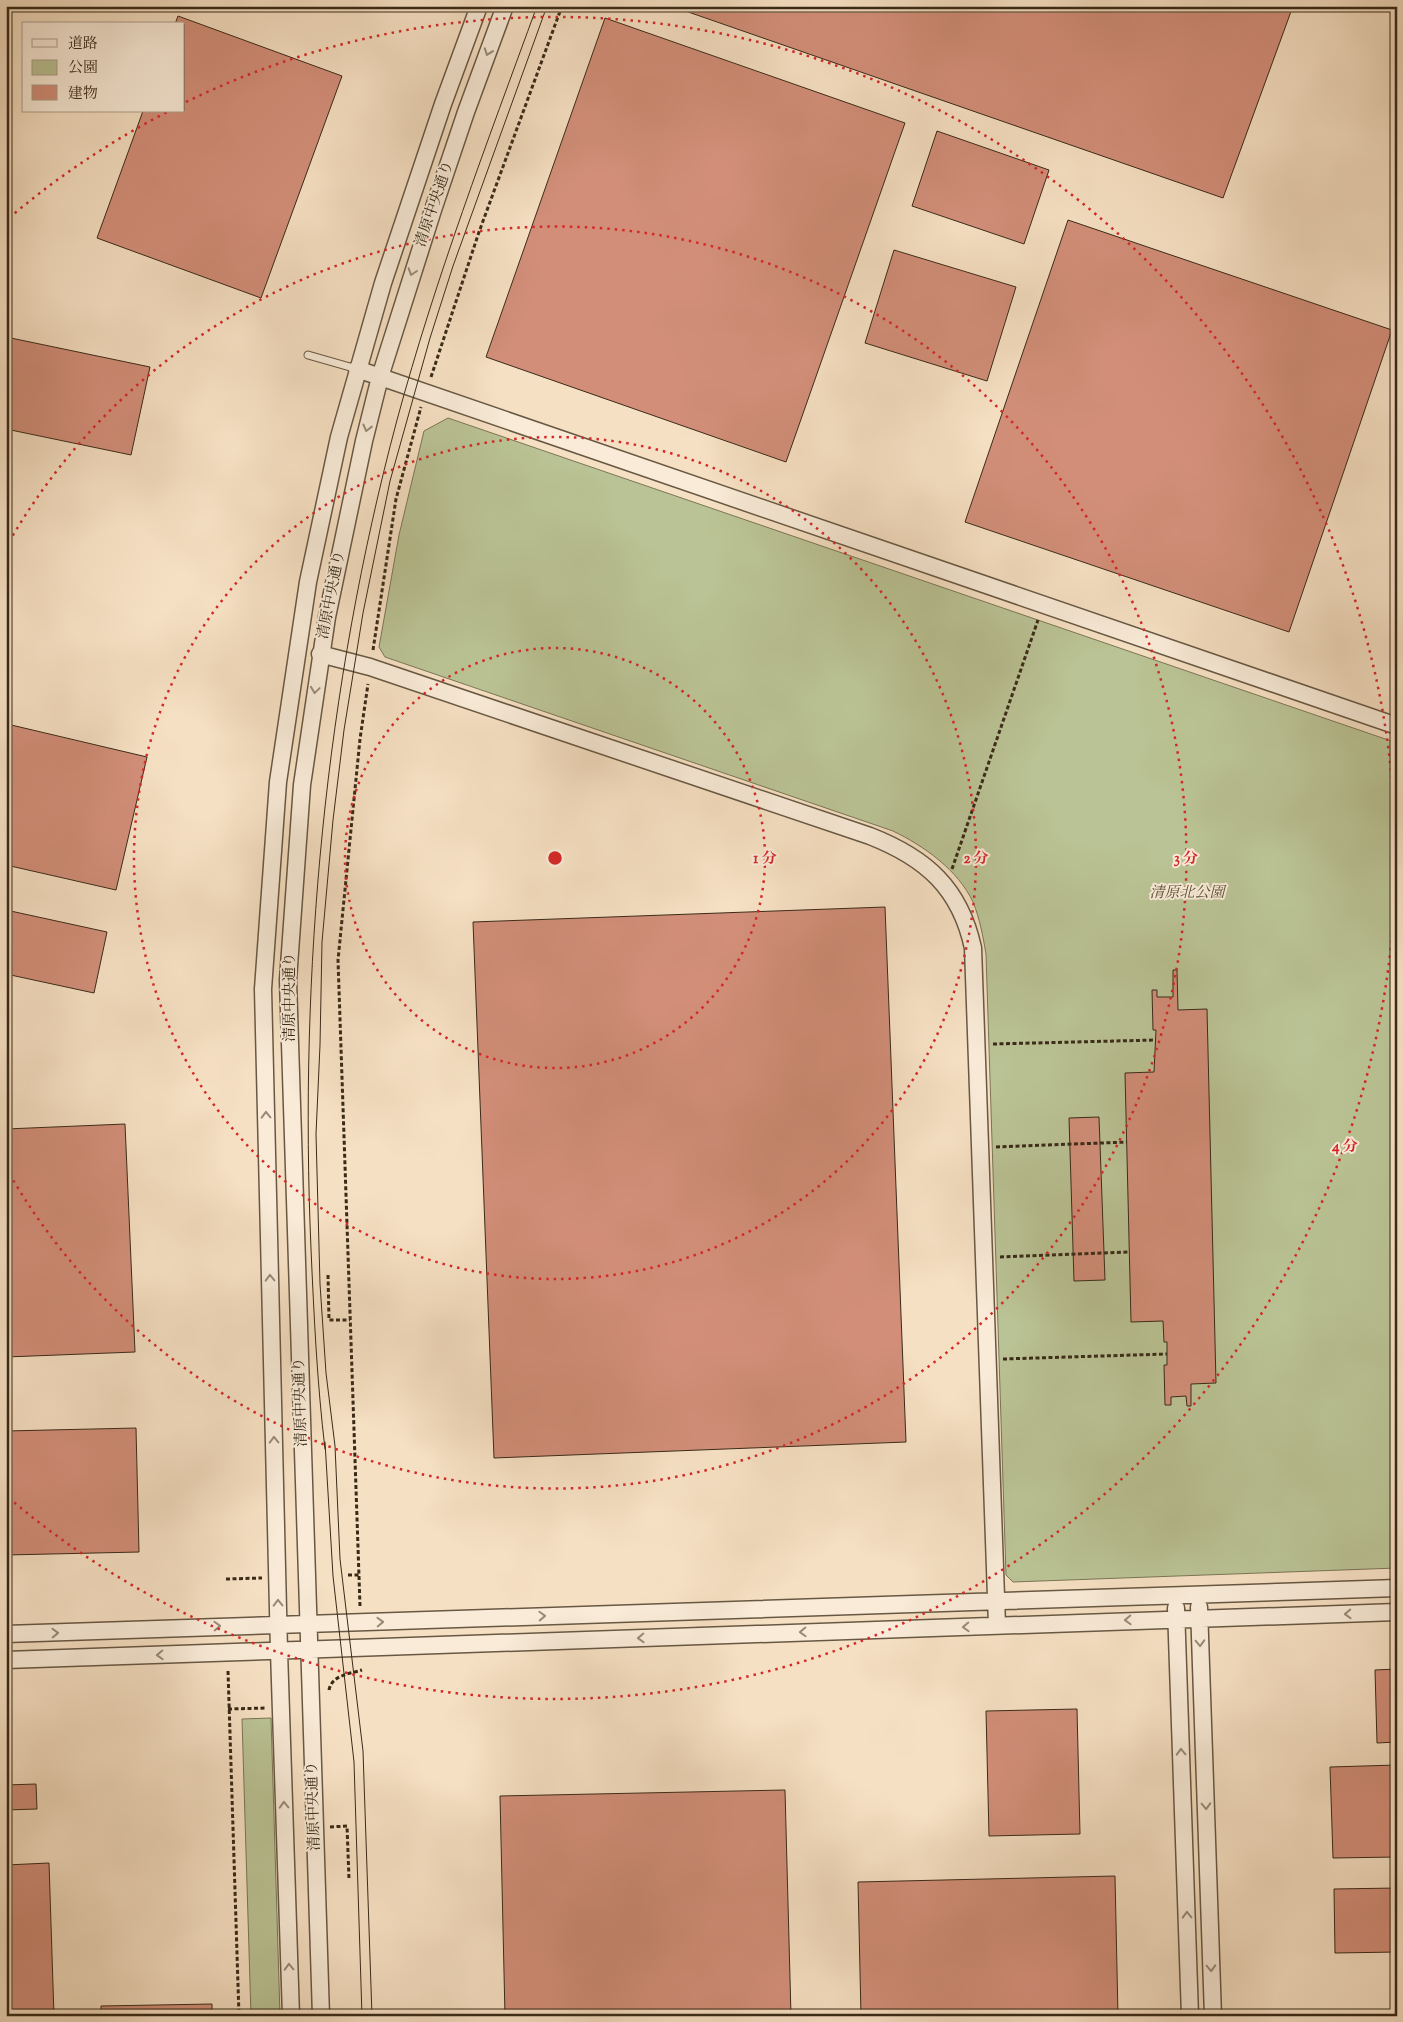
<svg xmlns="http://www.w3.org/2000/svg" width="1403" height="2022" viewBox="0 0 1403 2022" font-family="'Sorts Mill Goudy','Noto Serif JP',serif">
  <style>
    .green { fill: #bac395; stroke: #7a7656 }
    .building { fill: #d28e79; stroke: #392a18 }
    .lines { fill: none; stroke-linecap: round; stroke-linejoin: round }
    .service-casing { stroke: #685843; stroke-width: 9 }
    .tertiary-casing { stroke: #685843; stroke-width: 19 }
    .path { stroke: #392a18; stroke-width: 3; stroke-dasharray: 4 2.5; stroke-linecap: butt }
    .service { stroke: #f9ebd8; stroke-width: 7 }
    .tertiary { stroke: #f9ebd8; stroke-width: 16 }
    .tram { stroke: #392a18; stroke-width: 1 }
    .oneway { stroke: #998a78 }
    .ring { fill: none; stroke: #d62828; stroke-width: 2.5; stroke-dasharray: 2.5 5 }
    .labels { text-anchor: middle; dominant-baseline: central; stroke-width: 4; stroke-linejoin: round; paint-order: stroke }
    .street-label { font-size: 15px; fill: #392a18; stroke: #f9ebd8 }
    .park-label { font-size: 15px; font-style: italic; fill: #595037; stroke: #f9ebd8 }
    .centre { fill: #d62828; stroke: #f9ebd8; stroke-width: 2.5 }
    .ring-label { font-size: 15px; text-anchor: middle; font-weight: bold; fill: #d62828; stroke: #f9ebd8; stroke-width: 4; stroke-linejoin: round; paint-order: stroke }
  </style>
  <rect width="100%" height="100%" fill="#f6e0c3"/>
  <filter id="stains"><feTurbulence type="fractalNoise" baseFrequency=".004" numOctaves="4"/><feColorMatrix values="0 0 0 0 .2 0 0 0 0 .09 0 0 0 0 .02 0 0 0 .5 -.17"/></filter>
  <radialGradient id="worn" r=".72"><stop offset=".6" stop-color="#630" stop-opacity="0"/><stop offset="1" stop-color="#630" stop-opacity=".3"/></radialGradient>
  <path class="green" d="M448 418 1397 743V1568L1013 1582 1006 1575 986 954C983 937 980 919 973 902 958 870 924 846 893 831L385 657 379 647 399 535 424 431Z
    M271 1718 280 2016H251L242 1719Z"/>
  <path class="building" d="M671 6H1293L1223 198Z
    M178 16 342 76 261 298 97 238 143 111H184V24H175Z
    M605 18 905 123 786 462 486 357Z
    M937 131 1049 170 1024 244 912 206Z
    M1068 220 1392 330 1289 632 965 522Z
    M894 250 1016 287 987 381 865 343Z
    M6 337 150 367 131 455 6 429Z
    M7 724 147 757 116 890 6 865Z
    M885 907 906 1442 494 1458 473 922Z
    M6 910 107 932 94 993 6 974Z
    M1173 970H1177L1178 1010 1207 1009 1216 1383 1191 1384V1406H1187L1186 1396 1171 1397V1405H1165L1164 1365H1167V1342H1164L1163 1321 1131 1322 1125 1073 1154 1072 1156 1030H1153L1152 990H1157V997H1173Z
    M1099 1117 1105 1280 1074 1281 1069 1118Z
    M125 1124 135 1352 6 1357V1129Z
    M136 1428 139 1552 6 1555V1431Z
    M1397 1669V1742L1377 1743 1375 1670Z
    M1077 1709 1080 1834 989 1836 986 1711Z
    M1397 1765V1857L1333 1858 1330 1767Z
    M36 1784 37 1809 6 1810V1785Z
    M785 1790 791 2016H505L500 1796Z
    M49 1863 54 2016H6V1865Z
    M1115 1876 1118 2016H861L858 1882Z
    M1397 1888V1952L1335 1953 1334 1889Z
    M212 2004V2016H101V2006Z"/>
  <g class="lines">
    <g class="service-casing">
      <path id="service" d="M308 355 357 369"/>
    </g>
    <g class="tertiary-casing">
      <path id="tertiary" d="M357 369 1397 726
        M320 654 370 667 870 836C926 858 960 888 973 948L997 1625
        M1199 1607 1213 2016
        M1176 1608 1190 2016
        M6 1634 1397 1588
        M6 1660 1397 1612
        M291 2016 279 1651 263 989 278 782 308 582 339 437 383 283 443 104 479 6
        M321 2016 288 980 302 785 327 617 364 441 380 377 433 210 466 112 505 6"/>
    </g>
    <path class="path" d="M431 377 479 232 562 6
      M373 650 396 499 421 407
      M952 869 1038 620
      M993 1044 1156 1040
      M996 1147 1127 1142
      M1000 1257 1130 1252
      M328 1275 329 1320H350
      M1003 1359 1167 1354
      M348 1575H359
      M226 1579 262 1578
      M360 1606 338 960 360 739 368 684
      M228 1671 239 2016
      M329 1690C332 1675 349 1674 362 1670
      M228 1709 266 1708
      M330 1827 347 1826 349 1879"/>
    <use href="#service" class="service"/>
    <use href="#tertiary" class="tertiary"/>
    <path class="tram" d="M325 1442 333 1576 354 1762 362 2016
      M325 1449C317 1382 314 1316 311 1249 299 971 325 689 397 420 435 279 487 143 537 6
      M372 2016 363 1751 340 1559 335 1446 326 1373 320 1284 316 1134 320 1045 322 942 333 820 344 730 363 613 390 481 430 338 453 266 547 6"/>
  </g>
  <defs><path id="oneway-chevron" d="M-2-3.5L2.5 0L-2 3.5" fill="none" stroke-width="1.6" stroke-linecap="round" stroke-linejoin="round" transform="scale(1.25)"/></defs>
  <g class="oneway">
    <use href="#oneway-chevron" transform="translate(488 52) rotate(110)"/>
    <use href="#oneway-chevron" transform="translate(412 272) rotate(108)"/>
    <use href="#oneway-chevron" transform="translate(367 428) rotate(104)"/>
    <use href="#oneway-chevron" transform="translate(315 690) rotate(98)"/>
    <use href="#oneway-chevron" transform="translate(266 1115) rotate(-91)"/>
    <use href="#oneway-chevron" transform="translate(270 1278) rotate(-91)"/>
    <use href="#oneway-chevron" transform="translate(274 1440) rotate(-91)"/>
    <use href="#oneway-chevron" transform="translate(278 1603) rotate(-91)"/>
    <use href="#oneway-chevron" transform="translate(1348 1614) rotate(178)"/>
    <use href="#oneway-chevron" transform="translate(542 1616) rotate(-2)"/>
    <use href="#oneway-chevron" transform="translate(1128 1620) rotate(178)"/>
    <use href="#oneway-chevron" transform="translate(380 1622) rotate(-2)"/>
    <use href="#oneway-chevron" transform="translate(217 1626) rotate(-2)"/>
    <use href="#oneway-chevron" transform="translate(966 1627) rotate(178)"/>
    <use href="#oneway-chevron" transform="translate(803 1632) rotate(178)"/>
    <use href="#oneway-chevron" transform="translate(55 1633) rotate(-2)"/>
    <use href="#oneway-chevron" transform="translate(641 1638) rotate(178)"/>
    <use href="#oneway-chevron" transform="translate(1200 1643) rotate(88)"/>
    <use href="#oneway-chevron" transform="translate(160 1655) rotate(178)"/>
    <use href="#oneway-chevron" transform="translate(1181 1752) rotate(-92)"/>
    <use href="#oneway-chevron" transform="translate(284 1805) rotate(-92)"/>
    <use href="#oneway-chevron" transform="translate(1206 1806) rotate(88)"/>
    <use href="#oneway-chevron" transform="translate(1187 1915) rotate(-92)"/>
    <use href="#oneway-chevron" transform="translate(289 1967) rotate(-92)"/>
    <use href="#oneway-chevron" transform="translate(1211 1968) rotate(88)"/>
  </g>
  <g class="ring">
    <circle cx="555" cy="858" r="210"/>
    <circle cx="555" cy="858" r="421"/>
    <path d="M9 542A631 631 0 1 1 9 1173"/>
    <path d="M9 218A841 841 0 0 1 167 112M186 102A841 841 0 1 1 9 1498"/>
  </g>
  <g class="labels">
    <g class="street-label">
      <text transform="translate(435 204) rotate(-71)">清原中央通り</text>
      <text transform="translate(332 595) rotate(-79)">清原中央通り</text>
      <text transform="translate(290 997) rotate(-90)">清原中央通り</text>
      <text transform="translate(301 1402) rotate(-92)">清原中央通り</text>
      <text transform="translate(314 1806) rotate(-92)">清原中央通り</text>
    </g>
    <g class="park-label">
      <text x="1187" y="893">清原北公園</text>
    </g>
  </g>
  <circle cx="555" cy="858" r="8" class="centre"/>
  <g class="ring-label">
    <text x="765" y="863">1 分</text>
    <text x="976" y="863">2 分</text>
    <text x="1186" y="863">3 分</text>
    <text x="1345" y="1151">4 分</text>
  </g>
  <rect width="1403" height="2022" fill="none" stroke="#f6e0c3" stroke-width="25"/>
  <rect x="8" y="8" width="1388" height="2007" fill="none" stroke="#392a18" stroke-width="2.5"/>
  <rect x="12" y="12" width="1378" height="1997" fill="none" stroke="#392a18"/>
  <rect x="22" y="22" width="162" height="90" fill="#f9ebd8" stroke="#ac9e8b"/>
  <rect x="32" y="39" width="25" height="8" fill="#f9ebd8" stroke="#ac9e8b"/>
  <text x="68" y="48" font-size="15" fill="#392a18">道路</text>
  <rect x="32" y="60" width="25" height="15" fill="#bac395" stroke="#ac9e8b"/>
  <text x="68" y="72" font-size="15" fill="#392a18">公園</text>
  <rect x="32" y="85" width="25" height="15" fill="#d28e79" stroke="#ac9e8b"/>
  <text x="68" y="98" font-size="15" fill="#392a18">建物</text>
  <rect width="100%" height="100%" filter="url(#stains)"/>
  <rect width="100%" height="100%" fill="url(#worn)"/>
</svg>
